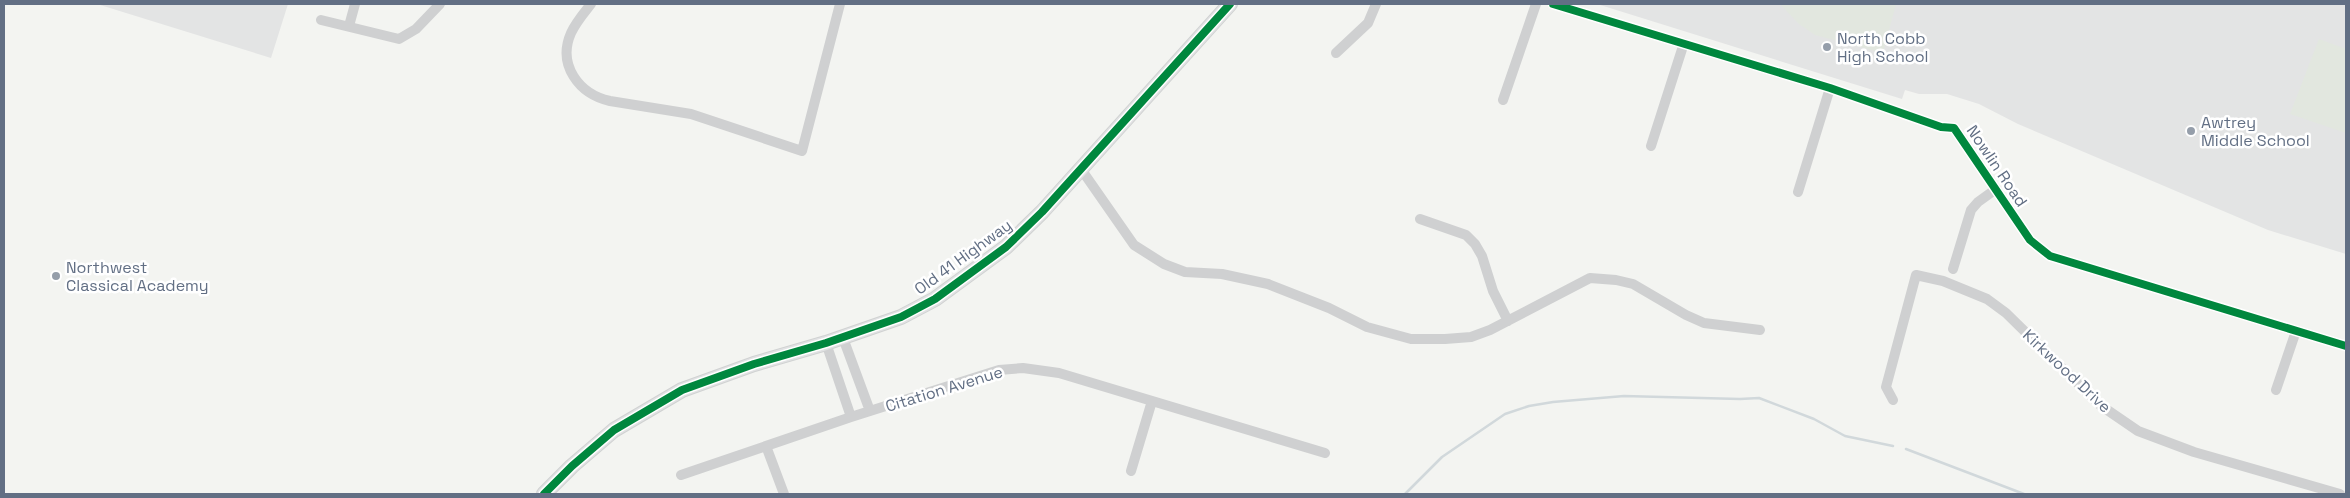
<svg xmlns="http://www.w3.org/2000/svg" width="2350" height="498" viewBox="0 0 2350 498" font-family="'Space Grotesk',sans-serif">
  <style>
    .built { fill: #e3e4e4 }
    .pitch { fill: #e2e7df }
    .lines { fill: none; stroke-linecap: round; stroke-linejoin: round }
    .stream { stroke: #d1d8db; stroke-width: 2.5 }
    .secondary-casing { stroke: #d0d2d2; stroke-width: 16 }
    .street { stroke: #cfd0d1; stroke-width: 10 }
    .secondary { stroke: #e1e2e3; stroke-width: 14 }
    .cycleway-casing { stroke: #fff; stroke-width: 11 }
    .cycleway { stroke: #00873e; stroke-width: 8 }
    .poi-dot { fill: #959eaa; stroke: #fff; stroke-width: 2 }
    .labels { text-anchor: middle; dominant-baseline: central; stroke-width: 5; stroke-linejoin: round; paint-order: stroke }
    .poi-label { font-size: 16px; fill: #626f84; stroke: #fff; text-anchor: start }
    .street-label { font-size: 16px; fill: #626f84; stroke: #fff }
  </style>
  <rect width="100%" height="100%" fill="#f3f4f1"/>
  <path class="built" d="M97 4H288L271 58Z
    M1597 4H2346V254L2268 230 2018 124 1979 104 1947 94H1919L1905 90 1902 99Z"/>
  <path class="pitch" d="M1780 4H1896L1883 53 1815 35 1799 24Z
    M2319 39 2346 49V133L2290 114Z"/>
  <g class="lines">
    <path class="stream" d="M1906 449 2024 494
      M1405 494 1442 457 1505 414 1529 406 1553 402 1624 396 1740 399 1759 398 1814 419 1845 436 1893 446"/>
    <g class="secondary-casing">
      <path id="secondary" d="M544 494 572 466 614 430 682 390 754 364 826 343 901 317 935 299 1006 247 1042 212 1230 4"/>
    </g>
    <path class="street" d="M591 4C584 13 576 22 571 33 557 65 579 94 610 101L691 114 802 151 840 4
      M1553 4 1830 88 1941 127 1954 128 2030 240 2050 256 2346 346
      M321 20 399 39 416 29 440 4
      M349 26 355 4
      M1336 53 1368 23 1376 4
      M1503 100 1536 4
      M1651 146 1684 43
      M1081 169 1134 245 1164 264 1185 272 1222 274 1268 284 1329 308 1367 327 1411 339H1445L1471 337 1490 330 1590 278 1616 280 1633 284 1686 315 1704 323 1760 330
      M1798 192 1830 88
      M1420 219 1466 235 1475 244 1482 256 1493 291 1508 321
      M1953 269 1971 210 1978 202 1996 189
      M843 338 870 411
      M826 343 851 417
      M2276 390 2296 331
      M1893 400 1886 387 1916 275 1943 281 1987 299 2006 313 2100 405 2138 431 2194 452 2340 494
      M766 446 784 494
      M1131 471 1152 401
      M681 475 851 417 999 370 1023 368 1059 373 1325 453"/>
    <use href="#secondary" class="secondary"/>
    <g class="cycleway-casing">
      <path id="cycleway" d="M1553 4 1830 88 1941 127 1954 128 2030 240 2050 256 2346 346
        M544 494 572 466 614 430 682 390 754 364 826 343 901 317 935 299 1006 247 1042 212 1230 4"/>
    </g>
    <use href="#cycleway" class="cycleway"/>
  </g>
  <g class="poi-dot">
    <circle cx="1827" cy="47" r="5"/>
    <circle cx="2191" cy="131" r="5"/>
    <circle cx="56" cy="276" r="5"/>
  </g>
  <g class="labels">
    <g class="poi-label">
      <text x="1837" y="38">North Cobb<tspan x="1837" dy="18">High School</tspan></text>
      <text x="2201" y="122">Awtrey<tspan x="2201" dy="18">Middle School</tspan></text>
      <text x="66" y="267">Northwest<tspan x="66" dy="18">Classical Academy</tspan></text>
    </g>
    <g class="street-label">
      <text transform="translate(1997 166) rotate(56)">Nowlin Road</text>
      <text transform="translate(963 257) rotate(-36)">Old 41 Highway</text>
      <text transform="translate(2067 371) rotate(43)">Kirkwood Drive</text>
      <text transform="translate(944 389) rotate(-17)">Citation Avenue</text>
    </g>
  </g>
  <rect width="2350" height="498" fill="none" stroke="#626f84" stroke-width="10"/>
</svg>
